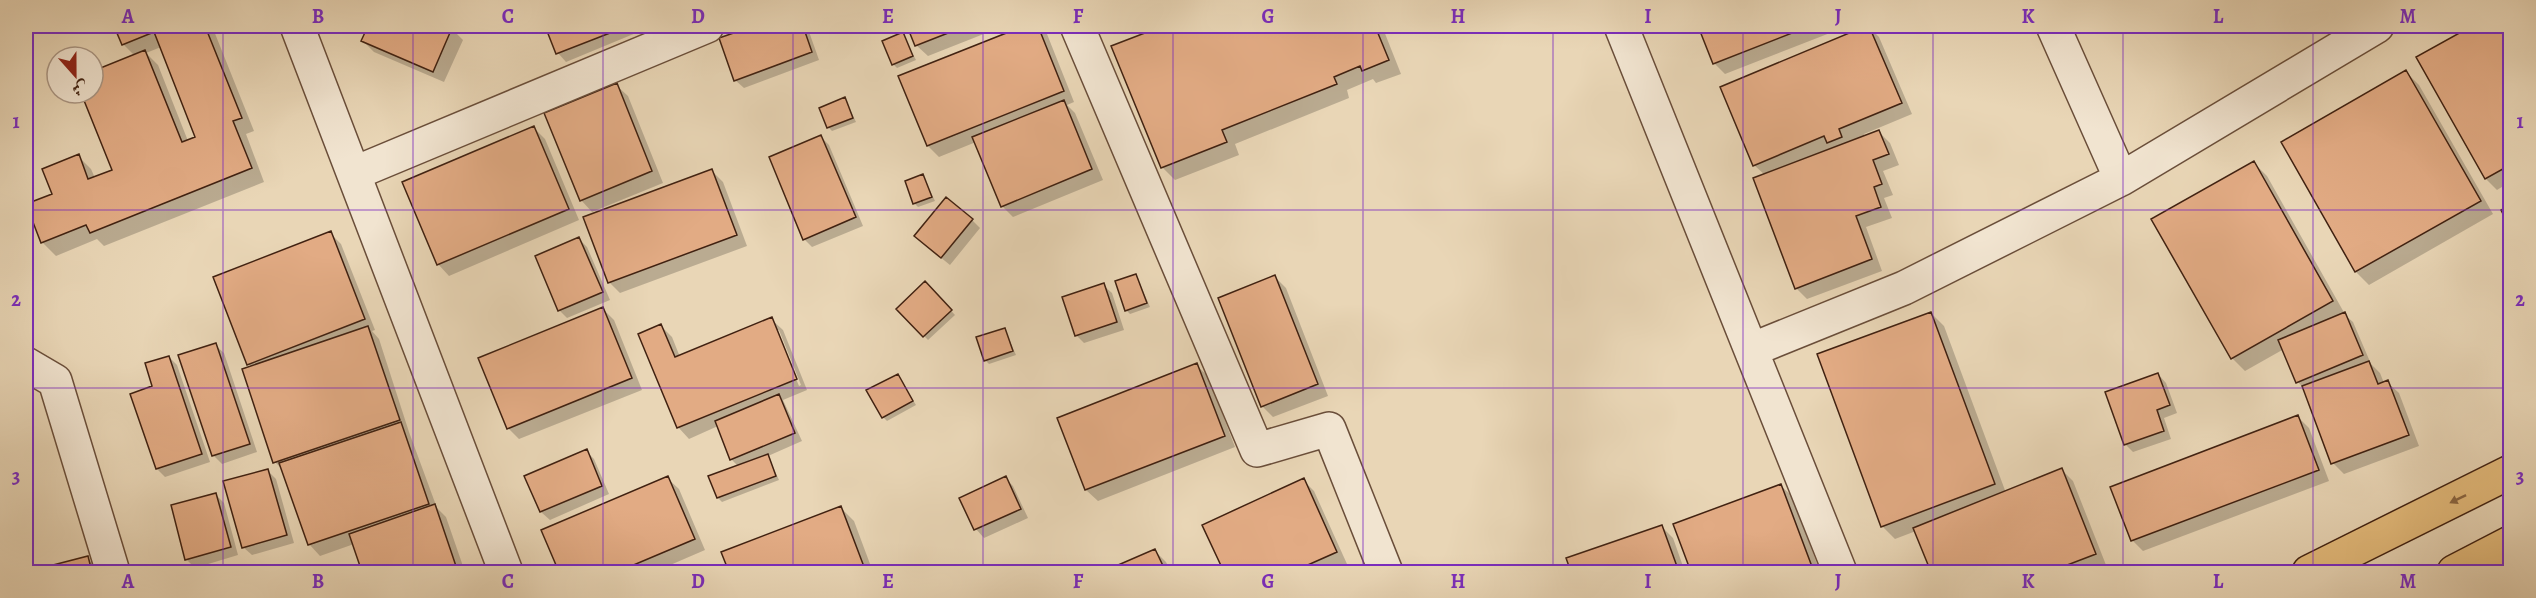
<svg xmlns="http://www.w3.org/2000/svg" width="2536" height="598" viewBox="0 0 2536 598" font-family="Alegreya,Amiri,serif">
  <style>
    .shadow { fill: #0003; fill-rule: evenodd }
    .building { fill: #e2ab84; stroke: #402111; stroke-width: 1.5 }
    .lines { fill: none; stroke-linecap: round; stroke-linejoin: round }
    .minor-casing { stroke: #6a4e3a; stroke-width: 36 }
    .primary-casing { stroke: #402111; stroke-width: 36 }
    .minor { stroke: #f1e4d0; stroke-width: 33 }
    .primary { stroke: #e4bb7b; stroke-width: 33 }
    .oneway { fill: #8a6641 }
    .grid { fill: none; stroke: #7b2cbf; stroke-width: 1.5; stroke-opacity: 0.55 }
    .neatline { fill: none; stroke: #7b2cbf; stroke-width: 2 }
    .grid-label { font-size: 20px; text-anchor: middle; font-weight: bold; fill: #7b2cbf }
  </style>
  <rect width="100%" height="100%" fill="#e9d6b6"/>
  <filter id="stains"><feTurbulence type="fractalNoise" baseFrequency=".00333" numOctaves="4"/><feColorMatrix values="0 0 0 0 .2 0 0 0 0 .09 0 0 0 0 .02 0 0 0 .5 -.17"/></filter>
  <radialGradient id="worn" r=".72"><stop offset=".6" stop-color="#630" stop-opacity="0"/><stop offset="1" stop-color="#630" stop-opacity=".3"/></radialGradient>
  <path class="shadow" d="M115 26H212L254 131 246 134 264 182 104 246 97 239 56 256 42 242 27 205 54 195 78 156 91 169 95 178 114 171 83 93H93V73L135 56 123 44ZM161 47 197 137 188 141 158 65 146 53Z
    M370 26H459L456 33 463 40 444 82 374 52 363 41Z
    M547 26H633L636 33 566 62 558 53Z
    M759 26H807L819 60 744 88 735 80 721 39Z
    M909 26H1004L928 56 916 45Z
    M1028 26H1039L1047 34 1074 102 1067 105 1075 113 1103 180 1013 217 1002 206 976 142 939 157 928 146 900 77Z
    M1167 26H1382L1401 74 1376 83 1373 79 1347 90 1349 98 1235 144 1239 155 1175 180 1162 167 1113 47Z
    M1699 26H1848L1725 74 1714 63Z
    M1868 26 1879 37 1912 114 1864 134 1865 137 1879 132 1890 143 1899 165 1883 171 1893 195 1884 198 1892 218 1866 227 1882 271 1807 299 1796 288 1765 175 1754 165Z
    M2475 26H2510V182L2497 190 2486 179 2418 58Z
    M902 34 916 60 897 68 893 64Z
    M2406 72 2419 85 2493 214 2369 285 2356 272 2283 142Z
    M616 85 628 96 663 183 592 212 581 200Z
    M845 99 856 122 832 131 828 127Z
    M534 128 545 139 579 220 449 276 438 264Z
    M821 137 829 145 863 226 812 247 804 239Z
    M2253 162 2267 176 2346 316 2353 322 2371 364 2380 373 2384 383 2387 382 2399 393 2419 446 2344 474 2333 463 2305 390 2298 382 2284 349 2245 371 2232 358Z
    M712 171 723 182 747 246 620 293 609 282Z
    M923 176 935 201 918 207 914 203Z
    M972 220 980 228 950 265 924 244Z
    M330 233 341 244 375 330 372 331 379 339 409 432 437 508 446 517 465 572H364L354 544 320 556 309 544 284 471 275 462 252 367 249 364Z
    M579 239 587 247 610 300 567 318 559 310Z
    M1136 275 1150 307 1130 314 1126 310Z
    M1275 277 1286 288 1328 396 1273 417 1262 406Z
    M925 283 955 315 928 340 898 309Z
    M1103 285 1112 293 1124 330 1084 343 1076 335Z
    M603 309 614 320 642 390 519 439 508 428Z
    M1931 313 1944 326 2006 493 2062 470 2073 481 2106 565 2087 572H1932L1916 531 1895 539 1882 526Z
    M771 319 783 330 807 390 783 400 802 441 768 456 779 480 722 502 718 498 738 466 731 459 718 426 689 439 678 427 661 326 672 337 680 357ZM776 330H779L801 385 799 386Z
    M1005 330 1016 355 989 364 985 360Z
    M215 345 224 353 257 452 222 464 214 456 180 356Z
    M169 357 177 365 210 462 165 477 157 469 132 395 154 387Z
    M1196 365 1208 376 1235 447 1098 501 1086 490 1059 419Z
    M2158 374 2166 383 2177 413 2164 418 2171 439 2133 452 2125 444Z
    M898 376 916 405 887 421 883 417Z
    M2298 417 2309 428 2329 481 2143 551 2132 540Z
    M586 451 594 459 609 494 550 520 541 512 526 477Z
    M268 471 276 479 294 543 252 555 243 547Z
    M667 478 679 489 705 550 654 572H560L543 531Z
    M1005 478 1013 486 1028 518 984 538 976 529 961 498Z
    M1303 480 1314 491 1347 564 1328 572H1225L1204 525Z
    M1780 485 1792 496 1820 572H1693L1675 525Z
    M216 495 224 503 238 555 195 568 187 560 173 507Z
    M841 508 854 521 873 572H731L723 553Z
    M1662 527 1673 538 1685 572H1572L1568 559Z
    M1154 550 1166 562 1171 572H1106Z
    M87 558 95 566 97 572H30Z"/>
  <path class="building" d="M114 26H205L242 118 233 121 252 168 90 233 86 225 41 243 26 204 52 194 42 169 79 154 88 179 112 170 81 93H93V71L145 50 182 142 195 137 154 32 122 45Z
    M368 26H447L452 28 433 72 361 41Z
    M545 26H628L556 54Z
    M754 26H803L812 52 734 81 719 38Z
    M907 26H966L915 46Z
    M1024 26H1038L1064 91 927 146 898 76Z
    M1163 26H1375L1389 60 1362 71 1360 66 1334 77 1337 84 1222 130 1227 142 1161 168 1111 46Z
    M1698 26H1810L1713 64Z
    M1866 26H1869L1902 103 1839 129 1842 137 1827 143 1824 136 1753 166 1720 87Z
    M2472 26H2510V165L2485 179 2416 57Z
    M903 32 913 56 892 65 882 41Z
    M2406 70 2481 201 2355 272 2281 142Z
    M617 83 652 171 580 201 544 113Z
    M845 97 853 118 827 128 819 108Z
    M1064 100 1092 169 1001 207 972 137Z
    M534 126 569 209 437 265 402 182Z
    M1879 130 1889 154 1873 160 1882 184 1874 187 1881 207 1856 216 1872 259 1795 289 1753 178Z
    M821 135 856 217 803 240 769 157Z
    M2254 161 2333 301 2231 359 2151 219Z
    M712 169 737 235 608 283 583 217Z
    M923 174 932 197 913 204 905 181Z
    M946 197 973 219 941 258 914 236Z
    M2510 205V228L2501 210Z
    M331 231 365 319 247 365 213 277Z
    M579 237 603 292 558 311 535 256Z
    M1136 274 1147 303 1125 311 1115 281Z
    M1275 275 1318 384 1261 407 1218 298Z
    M925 281 952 310 923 337 896 309Z
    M1104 283 1117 322 1075 336 1062 297Z
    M603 307 632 378 507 429 478 358Z
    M1931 312 1995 484 1881 527 1817 354Z
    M2345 312 2363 355 2296 383 2278 340Z
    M772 317 797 379 677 428 638 334 661 324 675 357Z
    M368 326 400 420 273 463 242 369Z
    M1005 328 1013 351 984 361 976 337Z
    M216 343 250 444 212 456 178 355Z
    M169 356 202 454 156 469 130 394 152 386 145 363Z
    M2369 361 2378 384 2388 380 2409 435 2331 464 2302 386Z
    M1197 363 1225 436 1085 490 1057 418Z
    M2158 373 2170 405 2157 410 2164 431 2124 445 2105 392Z
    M898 374 913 401 882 418 866 390Z
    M779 394 795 433 730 460 715 421Z
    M2298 415 2319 470 2131 541 2110 487Z
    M401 422 429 504 308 545 279 463Z
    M587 449 602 486 540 512 524 476Z
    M768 454 776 476 717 498 708 476Z
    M2062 468 2096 554 2049 572H1931L1913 528Z
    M268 469 287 535 242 548 223 481Z
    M668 476 695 539 617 572H559L541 530Z
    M1006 476 1021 509 974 530 959 498Z
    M1304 478 1337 552 1292 572H1224L1202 525Z
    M1781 484 1814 572H1691L1673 524Z
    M216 493 231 547 185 560 171 505Z
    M435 504 458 572H362L349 534Z
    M841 506 866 572H729L721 552Z
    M1662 525 1679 572H1571L1566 558Z
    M1155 549 1166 572H1102Z
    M88 556 92 572H26Z"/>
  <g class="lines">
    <g class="minor-casing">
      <path id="minor" d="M297 26 506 572
        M1077 26 1257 450 1329 429 1386 572
        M1621 26 1840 572
        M355 173 707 26
        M2121 179 2377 26
        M1751 350 1904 288 2121 179 2053 26
        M26 364 55 381 113 572"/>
    </g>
    <g class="primary-casing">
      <path id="primary" d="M2309 572 2510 472
        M2454 572 2510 543"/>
    </g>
    <use href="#minor" class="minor"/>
    <use href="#primary" class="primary"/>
  </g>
  <defs><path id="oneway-solid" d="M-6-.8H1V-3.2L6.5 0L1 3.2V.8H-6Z" transform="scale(1.5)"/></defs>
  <use class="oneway" href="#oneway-solid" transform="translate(2458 499) rotate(154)"/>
  <path class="grid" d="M223 26V572M413 26V572M603 26V572M793 26V572M983 26V572M1173 26V572M1363 26V572M1553 26V572M1743 26V572M1933 26V572M2123 26V572M2313 26V572M26 210H2510M26 388H2510"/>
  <rect width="2536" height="598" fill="none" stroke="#e9d6b6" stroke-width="66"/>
  <g transform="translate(75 75) rotate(159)"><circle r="28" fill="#f1e4d0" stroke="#aa9684" stroke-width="1.5"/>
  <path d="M0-4.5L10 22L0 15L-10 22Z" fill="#8f2418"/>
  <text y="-9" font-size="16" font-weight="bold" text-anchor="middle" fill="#402111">ش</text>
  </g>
  <rect x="33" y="33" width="2470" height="532" class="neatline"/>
  <g class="grid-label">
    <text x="128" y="23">A</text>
    <text x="318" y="23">B</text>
    <text x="508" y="23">C</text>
    <text x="698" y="23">D</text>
    <text x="888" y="23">E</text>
    <text x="1078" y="23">F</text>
    <text x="1268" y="23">G</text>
    <text x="1458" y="23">H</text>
    <text x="1648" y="23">I</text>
    <text x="1838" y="23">J</text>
    <text x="2028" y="23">K</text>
    <text x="2218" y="23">L</text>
    <text x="2408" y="23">M</text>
    <text x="16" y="128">1</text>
    <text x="2520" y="128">1</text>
    <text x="16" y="306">2</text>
    <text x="2520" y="306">2</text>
    <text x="16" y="483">3</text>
    <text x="2520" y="483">3</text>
    <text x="128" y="588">A</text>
    <text x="318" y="588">B</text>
    <text x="508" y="588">C</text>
    <text x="698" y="588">D</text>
    <text x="888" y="588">E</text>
    <text x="1078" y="588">F</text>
    <text x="1268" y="588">G</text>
    <text x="1458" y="588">H</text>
    <text x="1648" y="588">I</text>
    <text x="1838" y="588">J</text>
    <text x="2028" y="588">K</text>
    <text x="2218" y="588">L</text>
    <text x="2408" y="588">M</text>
  </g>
  <rect width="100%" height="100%" filter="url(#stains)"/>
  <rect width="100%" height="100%" fill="url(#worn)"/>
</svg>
